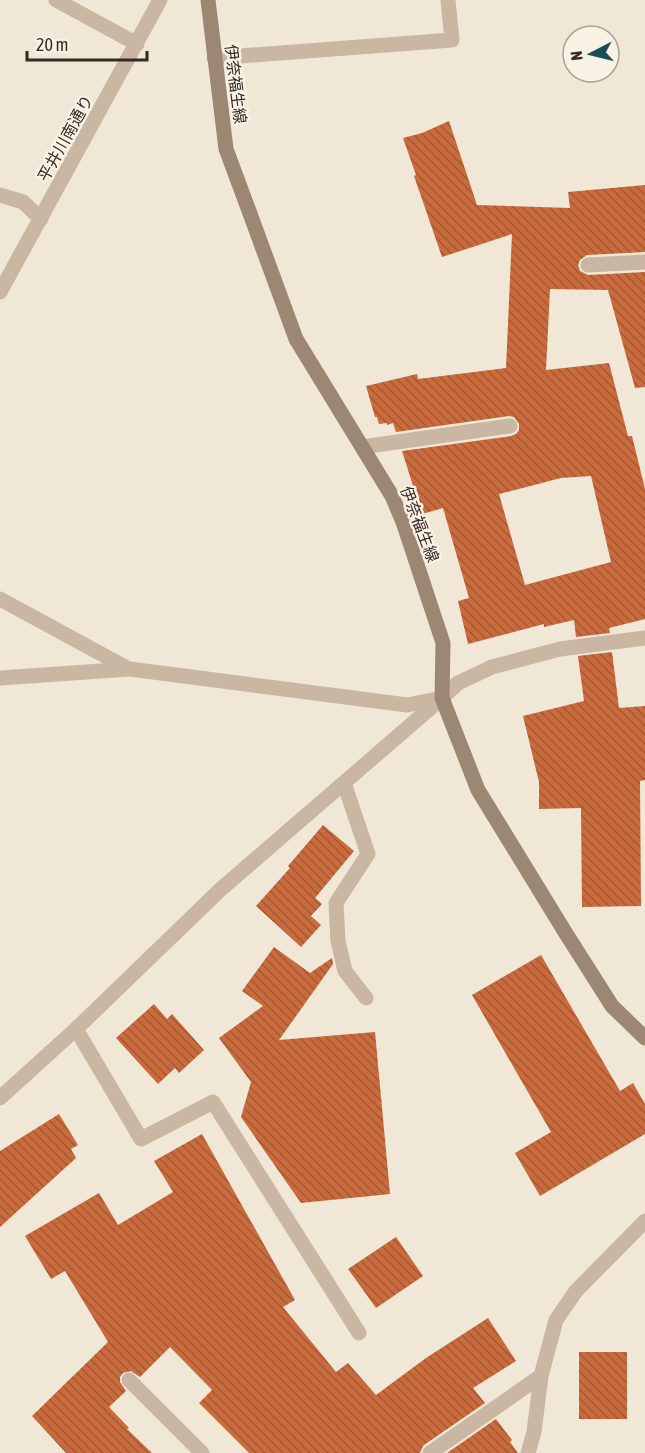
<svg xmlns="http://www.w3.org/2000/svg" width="645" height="1453" viewBox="0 0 645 1453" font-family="'Asap Condensed','Noto Sans JP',sans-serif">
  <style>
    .building { fill: url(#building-back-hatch); fill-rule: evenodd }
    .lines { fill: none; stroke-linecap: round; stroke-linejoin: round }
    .lane { stroke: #c9b7a3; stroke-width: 15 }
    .street { stroke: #c9b7a3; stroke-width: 15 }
    .secondary { stroke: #9c8674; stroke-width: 15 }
    .labels { text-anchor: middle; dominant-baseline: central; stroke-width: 5; stroke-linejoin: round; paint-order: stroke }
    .street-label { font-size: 16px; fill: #342b25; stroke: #f9f1e3 }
  </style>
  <defs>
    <pattern id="building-back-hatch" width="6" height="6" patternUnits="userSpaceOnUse" patternTransform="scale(1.5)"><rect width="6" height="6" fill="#c96b3d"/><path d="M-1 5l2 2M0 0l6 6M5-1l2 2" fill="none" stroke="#a45833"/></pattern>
  </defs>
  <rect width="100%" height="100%" fill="#f1e7d7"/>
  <path class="building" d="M449 121 477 205 570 208 568 192 645 185V252L587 255 580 260 578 265 580 271 588 275 645 272V387L635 388 608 290 550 289 546 370 609 363 628 436H632L645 489V619L609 628 610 633 576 637 574 620 544 627V624L468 644 458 601 469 598 443 508 422 514 402 451 511 436 516 434 519 430V424L514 417 509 416 396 432 393 423 387 425V423L379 424 377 417H375L366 386 417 374 418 379 506 368 512 234 442 257 414 176 416 175 403 138 422 133ZM591 476 611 562 525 585 499 494 561 478Z
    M612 652 619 708 645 706V780L640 781 641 906 582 907 581 808 539 809V782L523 716 584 701 578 656Z
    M323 825 354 851 315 898 322 904 311 916 321 925 301 947 256 906 290 868 288 866Z
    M274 947 310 973 332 958 333 964 279 1040 375 1032 390 1194 301 1203 241 1117 251 1082 219 1038 263 1006 242 991Z
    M541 955 620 1091 633 1083 645 1104V1134L540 1196 515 1153 551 1132 472 995Z
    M154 1004 167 1019 172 1014 204 1050 179 1073 175 1068 158 1084 116 1038Z
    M59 1114 78 1145 71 1149 76 1158 0 1227V1151Z
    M202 1134 295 1300 283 1307 336 1372 348 1363 376 1395 426 1358 488 1318 516 1361 473 1388 485 1403 424 1445 422 1448 420 1453H249L199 1403 212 1390 170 1347 140 1377 131 1371 123 1373 120 1377V1382L126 1391 109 1407 129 1428 127 1429 152 1453H66L32 1416 108 1342 65 1271 51 1279 25 1236 99 1193 118 1225 173 1192 154 1161Z
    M396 1237 423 1276 376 1308 348 1269Z
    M579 1352H627V1419H579Z
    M496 1419 512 1440 510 1442 518 1453H447Z"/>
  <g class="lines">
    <path class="lane" d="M56 0 137 44
      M0 195 23 202 41 219
      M362 447 510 426
      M344 783 368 854 336 903 338 941 345 971 366 998
      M76 1029 141 1139 213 1102 359 1333
      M129 1380 202 1453
      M430 1453 541 1376"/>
    <path class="street" d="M214 58 452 40 448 0
      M588 265 645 262
      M0 292 160 0
      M0 599 129 669
      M0 678 130 669 407 705 442 698
      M0 1098 76 1029 221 889 442 698 458 683 492 667 560 649 645 638
      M528 1453 534 1432 541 1376 556 1320 576 1291 645 1221"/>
    <path class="secondary" d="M208 0 226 149 252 219 296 339 392 496 403 522 443 643 442 698 478 790 565 932 612 1006 645 1038"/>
  </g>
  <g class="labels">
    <g class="street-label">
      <text transform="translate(236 84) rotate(83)">伊奈福生線</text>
      <text transform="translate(65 138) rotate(-61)">平井川南通り</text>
      <text transform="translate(420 524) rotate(69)">伊奈福生線</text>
    </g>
  </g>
  <g transform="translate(591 54) rotate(263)"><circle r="28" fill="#f9f1e3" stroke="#aaa297" stroke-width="1.5"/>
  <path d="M0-4.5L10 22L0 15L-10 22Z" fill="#1a4d56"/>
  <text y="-9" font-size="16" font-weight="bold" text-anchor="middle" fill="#342b25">N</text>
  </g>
  <path d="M27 51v9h120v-9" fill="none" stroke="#342b25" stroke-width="3"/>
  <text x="36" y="51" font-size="18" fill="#342b25" stroke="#f9f1e3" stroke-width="4.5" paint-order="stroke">20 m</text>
</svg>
